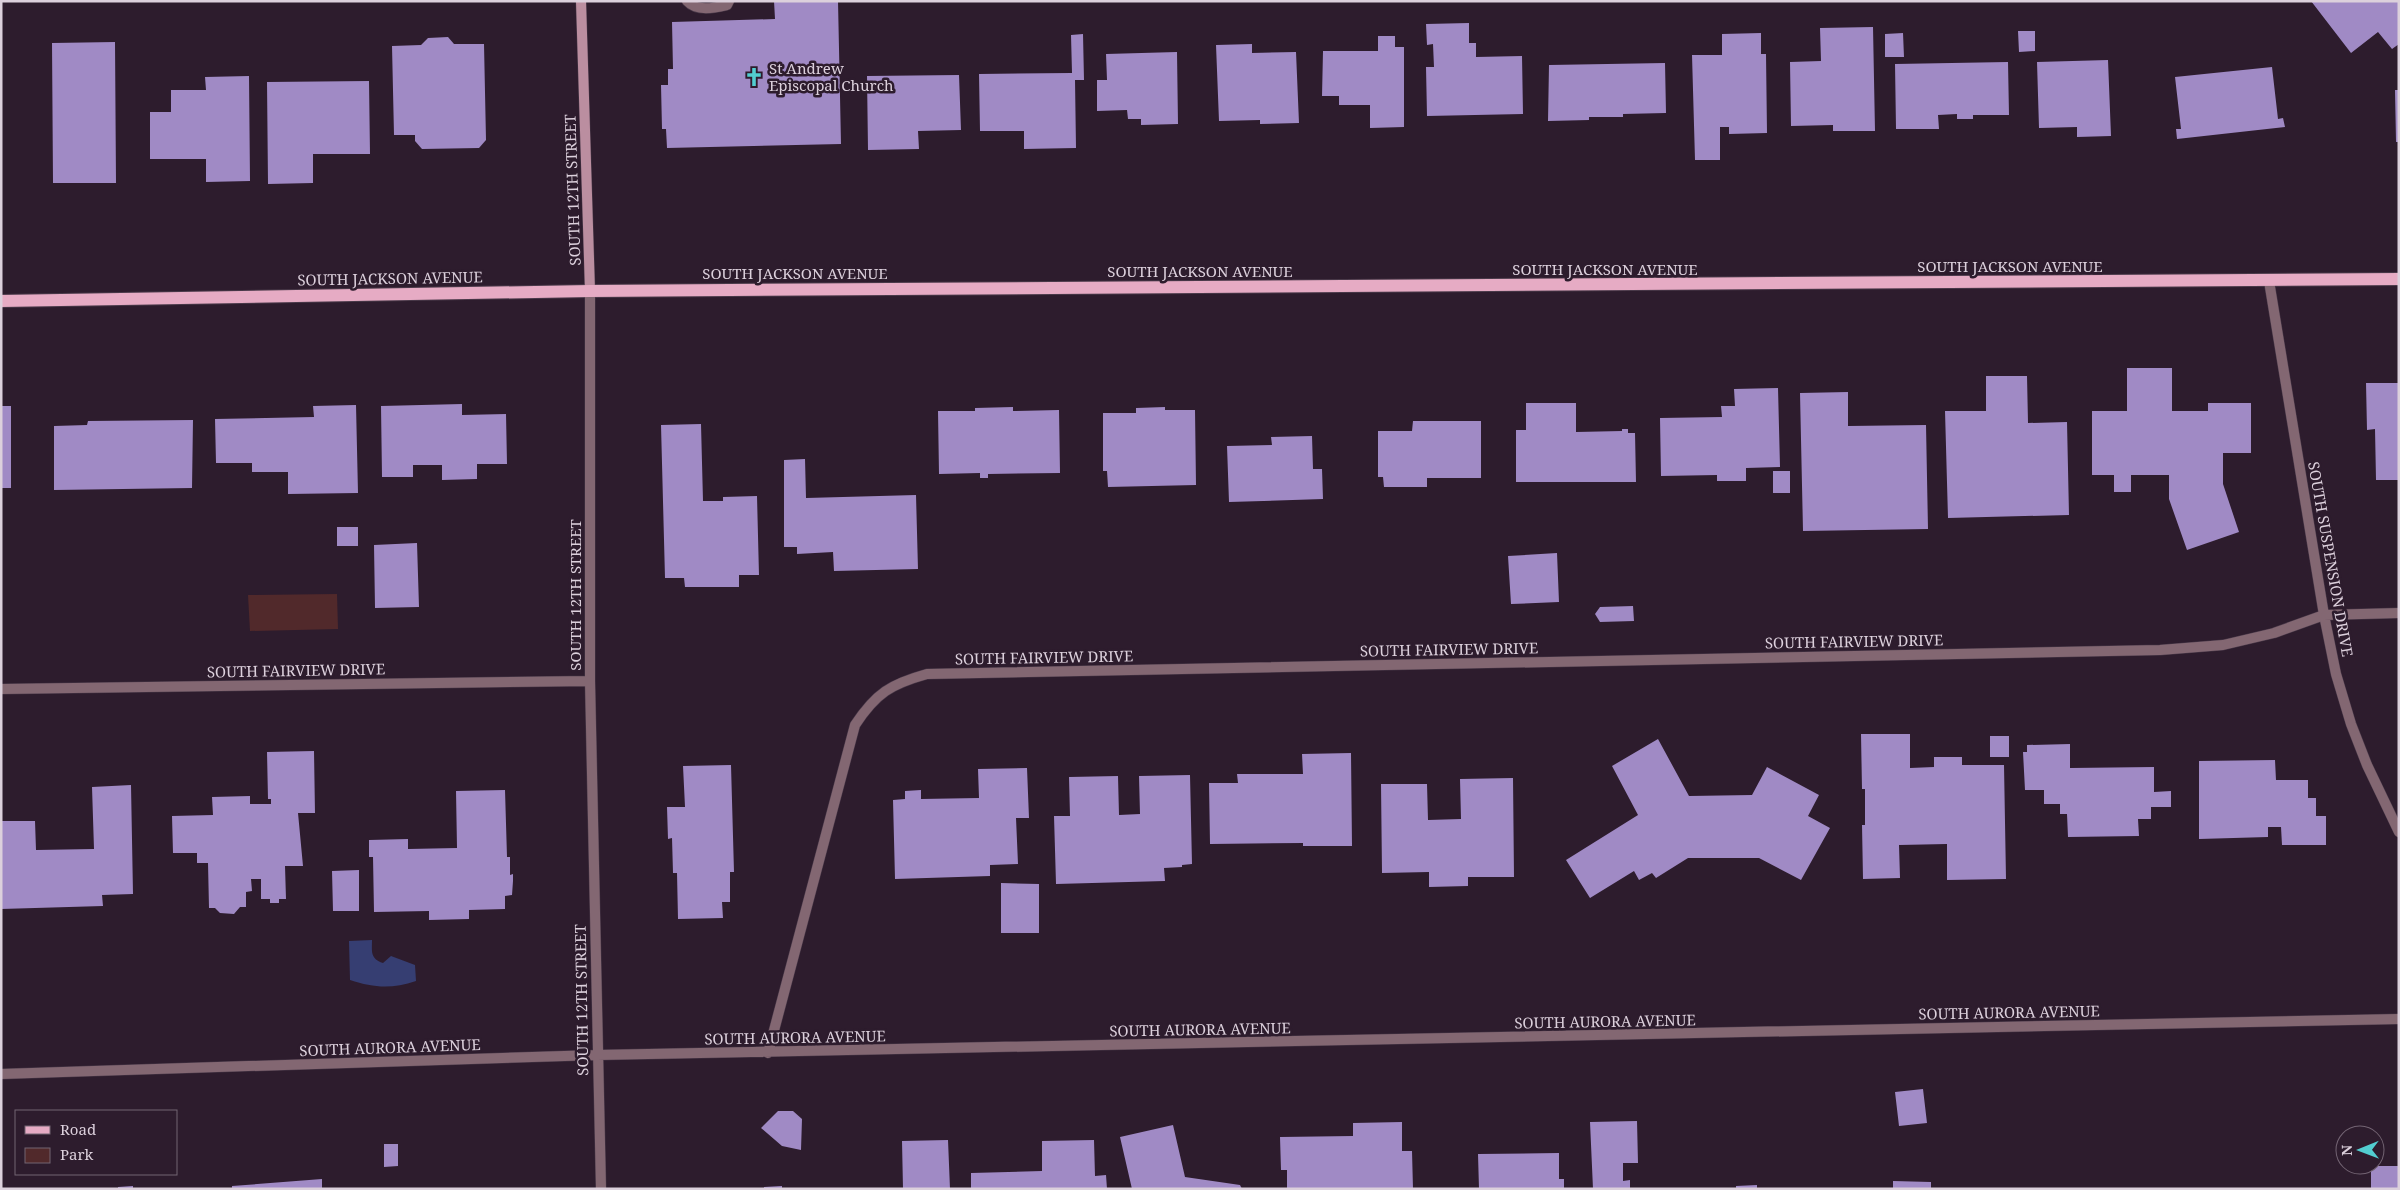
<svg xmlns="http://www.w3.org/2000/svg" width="2400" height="1190" viewBox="0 0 2400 1190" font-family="'Noto Serif',serif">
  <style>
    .green { fill: #51292b }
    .water { fill: #363e72 }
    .building { fill: #a08ac5 }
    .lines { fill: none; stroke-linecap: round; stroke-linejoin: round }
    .lane-casing { stroke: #493949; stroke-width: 11 }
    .street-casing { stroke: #493949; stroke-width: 11 }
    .secondary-casing { stroke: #493949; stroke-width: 11 }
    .primary-casing { stroke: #493949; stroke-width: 14 }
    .lane { stroke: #836772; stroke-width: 10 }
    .street { stroke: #836772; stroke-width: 10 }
    .secondary { stroke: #bb8ea0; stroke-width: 10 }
    .primary { stroke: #e6abc4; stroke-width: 12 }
    .labels { text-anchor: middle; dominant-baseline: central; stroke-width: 5; stroke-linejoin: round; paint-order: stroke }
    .poi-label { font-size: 15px; fill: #dcd0dc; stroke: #2d1c2d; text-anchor: start }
    .street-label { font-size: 15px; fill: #dcd0dc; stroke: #2d1c2d }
  </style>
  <rect width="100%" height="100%" fill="#2d1c2d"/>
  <path class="green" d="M337 594 338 629 250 631 248 595Z"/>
  <path class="water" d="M372 940C372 951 370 959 383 963L391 956 415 965 416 981C392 989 374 988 350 980L349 941Z"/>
  <path class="building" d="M774 1H838L841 144 667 148 666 129H662L661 85H668V69H673L672 22 775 19Z
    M2311 1H2399V44L2392 49 2378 32 2351 53Z
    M1469 23V43H1476V57L1522 56 1523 114 1427 116 1426 67H1434L1433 44 1427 45 1426 24Z
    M1873 27 1875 131H1833V125L1791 126 1790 62 1821 61 1820 28Z
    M2018 31H2035V51L2019 52Z
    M1761 33V54H1766L1767 133 1729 134V127H1720V160H1695L1692 55H1722V34Z
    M1903 33 1904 57H1885V34Z
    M1083 34 1084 80H1075L1076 148 1024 149V131H980L979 74 1072 73 1071 35Z
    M1378 36H1395V47H1404V127L1370 128V105H1339V96H1322L1323 51H1378Z
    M448 37 454 44H484L486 140 479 148 422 149 415 141V135H394L392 46 421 45 428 38Z
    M115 42 116 183H53L52 43Z
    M1252 44V53L1296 52 1299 123 1260 124V120L1219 121 1216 45Z
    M1177 52 1178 124 1141 125V119H1128L1127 110 1097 111V80H1107L1106 54Z
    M2108 60 2111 136 2077 137V127L2039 128 2037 62Z
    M2008 62 2009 115H1973V119H1957V114L1938 115 1939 129H1896L1895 64Z
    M1665 63 1666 113 1623 114V117H1589V120L1548 121 1549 65Z
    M2272 67 2278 119 2283 118 2285 127 2177 139 2176 129H2181L2175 77Z
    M959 75 961 130 918 131 919 149 868 150 867 76Z
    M249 76 250 181 206 182V159H150V112H171V90H206L205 77Z
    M369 81 370 154H313V183L268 184 267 82Z
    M2395 90H2399V142H2396Z
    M2127 368H2172V411H2208V403H2251V453H2223V484L2239 532 2187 550 2169 499V475H2131V492H2114V475H2092V411H2127Z
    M1986 376H2027L2028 423 2067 422 2069 515 1948 518 1945 411H1986Z
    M2366 383H2399V480H2376L2375 429 2367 430Z
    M1778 388 1780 467 1746 468V481H1717V475L1661 476 1660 418 1722 417 1721 406H1735L1734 389Z
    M1848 392V426L1926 425 1928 529 1803 531 1800 393Z
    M1526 403H1576V432L1622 431V429H1628V433H1635L1636 482H1516V430H1526Z
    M462 404V415L506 414 507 464H477V479L442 480V465H413V477H382L381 406Z
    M356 405 358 493 288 494V472H252V463H216L215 419 314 417 313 406Z
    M1 406H11V488H1Z
    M1013 407V411L1059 410 1060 473 988 474V478H980V473L939 474 938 411H975V408Z
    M1165 407V410H1195L1196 485 1108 487 1107 471H1103V413H1136V408Z
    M193 420 192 488 54 490V426L87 425 88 421Z
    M1413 421H1481V478H1427V487H1384L1383 477H1378V431H1412Z
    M701 424 703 501H723V497L757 496 759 575H739V587H685L684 578H665L661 425Z
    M1312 436 1313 469H1322L1323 499 1229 502 1227 446 1272 445 1271 437Z
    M805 459 806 498 916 495 918 569 834 571 833 552 797 554V547H784V460Z
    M1773 471H1790V493H1773Z
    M337 527H358V546H337Z
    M417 543 419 607 375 608 374 545Z
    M1557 553 1559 602 1511 604 1508 556Z
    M1633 606 1634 621 1600 622 1595 614 1600 607Z
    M1861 734H1910V768L1934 767V757H1962V765H2004L2006 879 1947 880V844L1899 845 1900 878 1863 879 1862 825H1865V789H1862Z
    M1990 736H2009V757H1990Z
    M1658 739 1689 796 1752 795 1767 767 1819 795 1808 816 1830 828 1801 880 1759 858H1688L1656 878 1652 873 1639 880 1634 871 1590 898 1566 860 1638 815 1612 766Z
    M2070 744V768L2154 767V792L2171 791V807H2151V819H2138L2139 836 2068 837 2067 814H2060V804H2044V790H2025L2023 752H2027V745Z
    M314 751 315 813H298L303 866H285L286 899H279V903H270V899H261V879H251L252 891 246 892V907H240L234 914 220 913 215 908H209L208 863H197V853H173L172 816 213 815 212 797 250 796V804H271V799H268L267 752Z
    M1351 753 1352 846H1303V843L1210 844 1209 783H1238L1237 774H1303L1302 754Z
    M2275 760 2276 780H2308V798H2316V816H2326V845H2282L2281 827H2268V837L2199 839V761Z
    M731 765 734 872H730V902H722L723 918 678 919 677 873H673L672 838 668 839 667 807H685L683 766Z
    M1027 768 1029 818H1016L1018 864 990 865V876L895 879 893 800 905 799V791L921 790V799L979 798 978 769Z
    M1190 775 1192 864 1182 865V867L1164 868 1165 881 1056 884 1054 816H1070L1069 777 1118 776 1119 815 1140 814 1139 776Z
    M1513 778 1514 877H1468V886L1429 887V872L1382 873 1381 784H1427L1428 820 1461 819 1460 779Z
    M131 785 133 894 102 895 103 906 1 909V821H35L36 850 94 849 92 787Z
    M505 790 507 857H510V875L513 874V881L512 895 505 896V909L469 910V919L429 920V911L374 912 373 857H369V840L408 839V849L457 848 456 791Z
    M359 870V911H333L332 871Z
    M1001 883 1039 884V933H1001Z
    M1923 1089 1927 1123 1899 1126 1895 1092Z
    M778 1111H793L802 1119 801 1150 782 1146 761 1128Z
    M1637 1121 1638 1163H1623V1181L1630 1180V1189H1593L1590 1122Z
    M1402 1122V1151H1412L1413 1189H1287V1170H1281L1280 1137 1353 1136V1123Z
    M1173 1125 1185 1177 1240 1185 1242 1189H1132L1120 1137Z
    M948 1140 950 1189H903L902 1141Z
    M1094 1140 1095 1176 1106 1175 1107 1189H971V1173L1042 1171V1141Z
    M384 1144H398V1166L384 1167Z
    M1559 1153V1179H1564V1188L1479 1189 1478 1154Z
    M2371 1166H2399V1189H2371Z
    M322 1179V1189H232V1186Z
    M1893 1181 1931 1182V1189H1893Z
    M1757 1185V1189H1736V1186Z
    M133 1186V1189H118V1187Z
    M782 1186V1189H764V1187Z"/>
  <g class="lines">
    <g class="lane-casing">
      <path id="lane" d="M687 1C697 12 714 8 727 5L729 1"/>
    </g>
    <g class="street-casing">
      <path id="street" d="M2269 281 2324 615 2336 674 2351 724 2367 765 2399 832
        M590 291V681L601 1189
        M1 689 590 681
        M768 1053 855 725C876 693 891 684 927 674L2160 650 2223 645 2274 633 2324 615 2399 613
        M1 1074 597 1055 2399 1019"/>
    </g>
    <g class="secondary-casing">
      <path id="secondary" d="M581 1 590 291"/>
    </g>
    <g class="primary-casing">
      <path id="primary" d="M1 301 590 291 2399 279"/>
    </g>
    <use href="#lane" class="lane"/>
    <use href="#street" class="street"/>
    <use href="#secondary" class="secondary"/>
    <use href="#primary" class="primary"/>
  </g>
  <defs>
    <g id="church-bare" transform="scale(1.5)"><path d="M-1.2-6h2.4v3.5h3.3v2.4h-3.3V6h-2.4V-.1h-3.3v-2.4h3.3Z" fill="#52cdd0" stroke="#2d1c2d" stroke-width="2.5" paint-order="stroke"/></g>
  </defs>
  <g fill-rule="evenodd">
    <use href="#church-bare" x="754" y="77"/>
  </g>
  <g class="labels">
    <g class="poi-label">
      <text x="769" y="68">St Andrew<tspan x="769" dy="17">Episcopal Church</tspan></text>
    </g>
    <g class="street-label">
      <text transform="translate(572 190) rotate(-92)">SOUTH 12TH STREET</text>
      <text x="2010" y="266">SOUTH JACKSON AVENUE</text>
      <text x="1605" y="269">SOUTH JACKSON AVENUE</text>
      <text x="1200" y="271">SOUTH JACKSON AVENUE</text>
      <text x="795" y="273">SOUTH JACKSON AVENUE</text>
      <text transform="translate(390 278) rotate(-1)">SOUTH JACKSON AVENUE</text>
      <text transform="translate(2331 559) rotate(80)">SOUTH SUSPENSION DRIVE</text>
      <text transform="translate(575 595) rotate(-90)">SOUTH 12TH STREET</text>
      <text transform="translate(1854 641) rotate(-1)">SOUTH FAIRVIEW DRIVE</text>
      <text transform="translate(1449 649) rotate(-1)">SOUTH FAIRVIEW DRIVE</text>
      <text transform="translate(1044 657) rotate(-1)">SOUTH FAIRVIEW DRIVE</text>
      <text transform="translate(296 670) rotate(-1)">SOUTH FAIRVIEW DRIVE</text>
      <text transform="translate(581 1000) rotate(-91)">SOUTH 12TH STREET</text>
      <text transform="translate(2009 1012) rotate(-1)">SOUTH AURORA AVENUE</text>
      <text transform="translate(1605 1021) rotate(-1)">SOUTH AURORA AVENUE</text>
      <text transform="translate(1200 1029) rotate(-1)">SOUTH AURORA AVENUE</text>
      <text transform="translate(795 1037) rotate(-1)">SOUTH AURORA AVENUE</text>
      <text transform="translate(390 1047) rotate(-2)">SOUTH AURORA AVENUE</text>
    </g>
  </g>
  <rect width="2400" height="1190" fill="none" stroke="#dcd0dc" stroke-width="5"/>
  <rect x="15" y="1110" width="162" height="65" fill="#2d1c2d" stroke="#736473"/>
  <rect x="25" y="1126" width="25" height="8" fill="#e6abc4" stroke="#736473"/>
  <text x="60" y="1135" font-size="15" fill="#dcd0dc">Road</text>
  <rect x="25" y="1148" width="25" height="15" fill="#51292b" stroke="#736473"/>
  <text x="60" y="1160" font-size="15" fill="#dcd0dc">Park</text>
  <g transform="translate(2360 1150) rotate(269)"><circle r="24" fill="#2d1c2d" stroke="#736473"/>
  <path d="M0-4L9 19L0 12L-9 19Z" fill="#52cdd0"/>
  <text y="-8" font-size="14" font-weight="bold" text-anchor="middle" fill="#dcd0dc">N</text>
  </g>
</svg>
